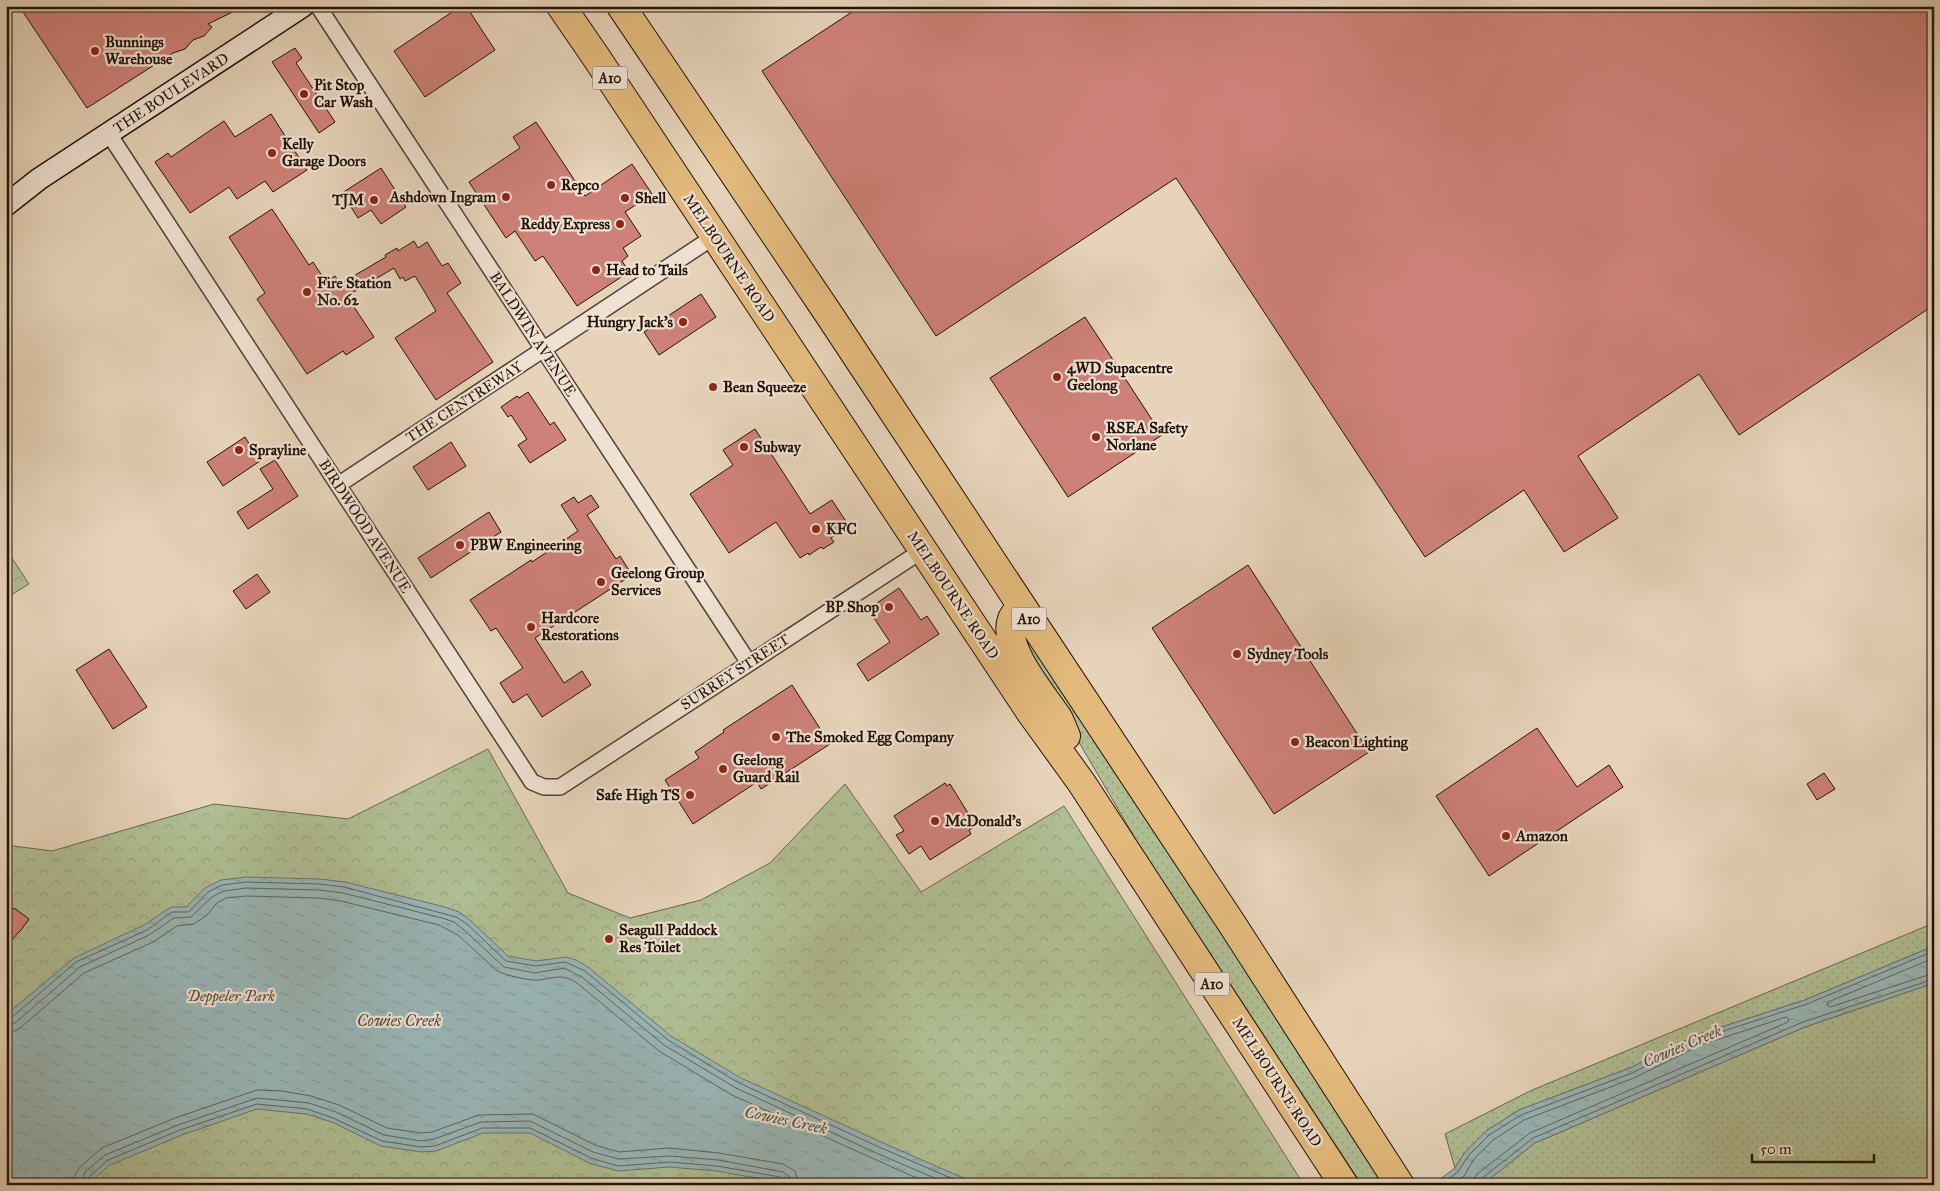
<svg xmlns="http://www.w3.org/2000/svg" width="1940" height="1191" viewBox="0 0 1940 1191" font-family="'IM FELL Great Primer',serif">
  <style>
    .grass { fill: url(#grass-dots); stroke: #68684d }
    .forest { fill: url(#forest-crowns); stroke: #68684d }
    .water { fill: url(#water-ripples); stroke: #697471 }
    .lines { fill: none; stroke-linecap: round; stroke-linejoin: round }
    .shore { stroke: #5d645f; stroke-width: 1 }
    .building { fill: #ce8178; stroke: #211207 }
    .street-casing { stroke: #524234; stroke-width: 18 }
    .secondary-casing { stroke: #211207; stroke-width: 24 }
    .highway-casing { stroke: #211207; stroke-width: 30 }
    .street { stroke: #efe2d2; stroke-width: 15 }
    .secondary { stroke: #efe2d2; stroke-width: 21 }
    .highway { stroke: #e3ba7c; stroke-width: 28 }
    .poi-dot { fill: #8f2418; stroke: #efe2d2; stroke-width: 2 }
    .labels { text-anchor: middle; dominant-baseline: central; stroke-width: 4.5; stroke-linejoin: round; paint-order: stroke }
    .shield { fill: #efe2d2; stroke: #5f5044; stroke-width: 1 }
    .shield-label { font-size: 14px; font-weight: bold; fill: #211207 }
    .poi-label { font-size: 15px; font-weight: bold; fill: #211207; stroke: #efe2d2; text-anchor: start }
    .street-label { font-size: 15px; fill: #211207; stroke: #efe2d2 }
    .park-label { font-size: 15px; font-style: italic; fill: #534e38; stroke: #efe2d2 }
    .water-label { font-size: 16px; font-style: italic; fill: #4b4b45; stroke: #efe2d2 }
  </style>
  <defs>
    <pattern id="grass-dots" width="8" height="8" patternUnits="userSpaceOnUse" patternTransform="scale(1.25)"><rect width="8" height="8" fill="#b0be93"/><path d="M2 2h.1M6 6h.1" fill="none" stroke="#97a27d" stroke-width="1.8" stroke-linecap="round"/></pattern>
    <pattern id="forest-crowns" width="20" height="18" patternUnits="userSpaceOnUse" patternTransform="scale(1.25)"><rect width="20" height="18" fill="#b0be93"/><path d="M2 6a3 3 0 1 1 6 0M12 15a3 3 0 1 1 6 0" fill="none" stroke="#97a27d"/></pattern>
    <pattern id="water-ripples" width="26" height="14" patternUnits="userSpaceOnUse" patternTransform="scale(1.25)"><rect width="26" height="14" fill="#99b6b7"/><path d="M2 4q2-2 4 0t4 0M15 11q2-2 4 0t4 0" fill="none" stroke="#849b9c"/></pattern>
  </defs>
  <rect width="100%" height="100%" fill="#e6d3b9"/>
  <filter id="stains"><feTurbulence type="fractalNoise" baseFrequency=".004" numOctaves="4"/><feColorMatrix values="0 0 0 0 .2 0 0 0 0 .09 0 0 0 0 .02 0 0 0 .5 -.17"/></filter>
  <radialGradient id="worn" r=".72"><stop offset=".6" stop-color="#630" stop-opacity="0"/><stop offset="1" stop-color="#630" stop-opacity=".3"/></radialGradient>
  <path class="grass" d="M1022 630 1104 753 1386 1185H1362L1139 845 1080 744 1025 657Z
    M1934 923V946L1805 1000 1697 1035 1630 1068 1519 1110 1486 1131 1465 1152 1455 1168 1445 1134 1530 1091Z
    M1934 983V1185H1482L1535 1143 1805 1027Z"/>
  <path class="forest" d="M6 549 29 584 6 598Z
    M488 749 568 893 630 918 701 900 770 863 845 784 921 892 1064 806 1304 1185H6V845L52 851 214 804 348 819Z"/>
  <path class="water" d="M246 877 320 879 345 882 445 907 459 912 470 920 508 956 536 961 566 957 576 960 588 967 671 1036 741 1078 881 1142 979 1185H793L717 1171 669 1167 618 1171 589 1163 530 1133H483L436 1151 421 1152 381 1146 332 1122 306 1114 257 1109 182 1135 110 1165 94 1179 91 1185H6V1015L74 958 144 925 171 907H186L205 888 221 880Z
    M1934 946V983L1805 1027 1535 1143 1482 1185H1432L1455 1168 1465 1152 1486 1131 1519 1110 1630 1068 1697 1035 1805 1000Z"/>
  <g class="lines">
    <path class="shore" d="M1934 958 1828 1002 1827 1005 1830 1007 1934 973
      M6 1019 11 1018 76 962 147 930 172 912H189L208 892 222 885 246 882 319 884 344 887 456 917 467 924 506 961 536 966 565 962 585 971 668 1040 739 1083 879 1147 967 1185
      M6 1025 15 1023 80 967 149 935 174 918 191 917 212 897 224 891 246 888 319 890 343 893 442 918 454 922 463 929 504 967 535 973 564 968 582 977 664 1045 736 1088 876 1153 951 1185
      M6 1033 13 1032 20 1028 84 973 153 942 177 926 194 924 207 915 217 903 226 898 246 896 318 898 341 901 439 925 458 935 496 970C503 975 530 981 539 980 556 978 561 973 577 983L659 1051 732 1095 932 1185
      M73 1185 74 1177 80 1167 102 1148 175 1118 257 1090 282 1091 311 1096 339 1105 387 1128 421 1133 432 1132 479 1115 533 1114 595 1145 619 1152 669 1148 719 1153 783 1164 795 1171 799 1185
      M81 1185 85 1172 105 1155 178 1125 257 1098 309 1103 336 1112 384 1135 421 1141 434 1139 481 1122 530 1121 593 1152 619 1159 670 1156 718 1160 783 1172 790 1177 791 1185
      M87 1185 90 1176 108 1160 180 1130 257 1104 307 1109 333 1118 382 1141 421 1147 435 1146 482 1128H530L591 1158 618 1166 670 1162 717 1166 780 1177 784 1180 785 1185
      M1440 1185 1458 1172 1469 1155 1489 1135 1521 1115 1632 1073 1699 1039 1807 1004 1934 951
      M1451 1185 1464 1176 1474 1159 1493 1140 1524 1120 1634 1078 1701 1045 1786 1017 1789 1019 1788 1022 1530 1133 1477 1174 1474 1179 1473 1185
      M1479 1185 1481 1179 1533 1138 1803 1022 1934 979"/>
  </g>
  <path class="building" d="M19 6H245L208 24 212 27 204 36 193 40 185 49 173 53 87 108Z
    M461 6H466L495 50 425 97 394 51Z
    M861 6H1934V305L1739 435 1699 374 1578 456 1618 518 1564 552 1524 490 1425 557 1176 178 936 336 762 71Z
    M295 48 302 58 296 63 335 122 319 133 272 62Z
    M271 114 307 170 273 192 265 181 237 199 229 187 190 213 155 162 168 153 171 157 224 121 235 137Z
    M536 122 585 196 632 164 652 194 625 212 641 236 623 248 628 256 622 261 629 272 577 306 543 256 535 261 515 231 506 238 469 182 520 148 513 137Z
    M381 168 406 207 381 224 371 210 358 218 342 193Z
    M272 209 309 265 313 262 326 282 335 276 340 284 386 257 385 255 397 248 398 251 414 241 418 248 427 242 442 266 448 263 461 283 447 293 493 362 436 400 395 338 436 311 415 276 405 281 403 277 400 279 394 268 350 294 357 305 354 307 374 337 346 355 343 351 307 374 257 299 265 293 229 237Z
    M701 294 716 317 659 355 644 332Z
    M1085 317 1162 435 1068 497 990 378Z
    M528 392 550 425 554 422 566 440 530 463 518 445 527 439 511 415 508 417 501 407 517 396 519 398Z
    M755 429 810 514 832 500 849 526 831 538 834 542 823 549 821 547 809 555 808 553 800 558 776 522 729 553 690 494 733 465 723 450Z
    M245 437 260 461 223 486 207 462Z
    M451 442 466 466 428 490 413 467Z
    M275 460 298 496 248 529 237 512 273 489 260 469Z
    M591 495 599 507 587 515 616 559 620 556 632 575 535 638 564 683 582 671 591 685 542 717 527 694 513 703 500 683 523 668 496 628 491 631 470 600 531 560 532 562 578 531 561 505 574 497 578 503Z
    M489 512 501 532 431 578 418 558Z
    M1248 565 1369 752 1274 814 1152 628Z
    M257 574 270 592 246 609 233 591Z
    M899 588 921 620 927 616 939 634 868 681 857 664 890 642 868 609Z
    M109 649 147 707 113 729 76 670Z
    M792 685 830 744 761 789 757 782 693 824 665 780 699 758 695 752 724 732 723 730Z
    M1537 728 1577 787 1609 765 1623 787 1489 876 1436 796Z
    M1824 773 1835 789 1817 800 1807 784Z
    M945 783 947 786 950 784 976 826 969 830 971 834 930 860 921 846 909 854 896 835 904 831 894 816Z
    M14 908 29 919 21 930 6 946V917Z"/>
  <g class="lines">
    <g class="street-casing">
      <path id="street" d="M318 6 749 663
        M109 134 532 782 544 787H560L923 550
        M338 485 715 236"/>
    </g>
    <g class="secondary-casing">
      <path id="secondary" d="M6 205 39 179 303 6"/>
    </g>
    <g class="highway-casing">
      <path id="highway" d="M561 6 596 57 1031 713 1081 782 1344 1185
        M621 6 830 316 1232 924 1400 1185
        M1021 606C1018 610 1014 615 1012 619 1001 647 1043 695 1058 718 1061 723 1063 730 1066 736"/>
    </g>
    <use href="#street" class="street"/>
    <use href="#secondary" class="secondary"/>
    <use href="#highway" class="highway"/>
  </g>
  <g class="poi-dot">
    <circle cx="95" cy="51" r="5"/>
    <circle cx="304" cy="94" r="5"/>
    <circle cx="272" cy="153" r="5"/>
    <circle cx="551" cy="185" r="5"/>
    <circle cx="506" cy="197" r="5"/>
    <circle cx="625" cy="198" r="5"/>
    <circle cx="374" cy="200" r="5"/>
    <circle cx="620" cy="224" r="5"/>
    <circle cx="596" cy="270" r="5"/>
    <circle cx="307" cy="292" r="5"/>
    <circle cx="683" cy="322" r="5"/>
    <circle cx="1057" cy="377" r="5"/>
    <circle cx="713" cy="387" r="5"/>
    <circle cx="1096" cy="437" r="5"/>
    <circle cx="744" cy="447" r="5"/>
    <circle cx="239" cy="450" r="5"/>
    <circle cx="816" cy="529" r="5"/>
    <circle cx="460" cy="545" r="5"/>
    <circle cx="601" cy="582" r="5"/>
    <circle cx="889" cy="607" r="5"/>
    <circle cx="531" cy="627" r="5"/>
    <circle cx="1237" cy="654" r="5"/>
    <circle cx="776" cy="737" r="5"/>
    <circle cx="1295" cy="742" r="5"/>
    <circle cx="723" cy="769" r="5"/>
    <circle cx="690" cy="795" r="5"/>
    <circle cx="935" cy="821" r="5"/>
    <circle cx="1506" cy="836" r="5"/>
    <circle cx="609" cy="939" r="5"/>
  </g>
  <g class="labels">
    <g class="shield">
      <rect x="592.5" y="66.5" width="35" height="23" rx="4"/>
      <rect x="1011.5" y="607.5" width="35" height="23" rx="4"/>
      <rect x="1194.5" y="972.5" width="35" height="23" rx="4"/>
    </g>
    <g class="shield-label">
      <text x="610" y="78">A10</text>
      <text x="1029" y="619">A10</text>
      <text x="1212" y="984">A10</text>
    </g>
    <g class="poi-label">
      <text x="105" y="42">Bunnings<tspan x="105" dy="17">Warehouse</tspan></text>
      <text x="314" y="85">Pit Stop<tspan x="314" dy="17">Car Wash</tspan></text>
      <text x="282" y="144">Kelly<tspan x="282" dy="17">Garage Doors</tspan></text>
      <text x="561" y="185">Repco</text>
      <text x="496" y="197" text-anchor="end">Ashdown Ingram</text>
      <text x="635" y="198">Shell</text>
      <text x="364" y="200" text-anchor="end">TJM</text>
      <text x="610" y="224" text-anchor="end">Reddy Express</text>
      <text x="606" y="270">Head to Tails</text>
      <text x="317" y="283">Fire Station<tspan x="317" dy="17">No. 62</tspan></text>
      <text x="673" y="322" text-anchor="end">Hungry Jack's</text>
      <text x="1067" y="368">4WD Supacentre<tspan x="1067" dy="17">Geelong</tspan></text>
      <text x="723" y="387">Bean Squeeze</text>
      <text x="1106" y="428">RSEA Safety<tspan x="1106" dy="17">Norlane</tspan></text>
      <text x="754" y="447">Subway</text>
      <text x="249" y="450">Sprayline</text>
      <text x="826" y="529">KFC</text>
      <text x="470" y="545">PBW Engineering</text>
      <text x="611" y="573">Geelong Group<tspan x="611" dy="17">Services</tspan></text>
      <text x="879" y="607" text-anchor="end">BP Shop</text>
      <text x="541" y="618">Hardcore<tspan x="541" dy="17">Restorations</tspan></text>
      <text x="1247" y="654">Sydney Tools</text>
      <text x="786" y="737">The Smoked Egg Company</text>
      <text x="1305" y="742">Beacon Lighting</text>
      <text x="733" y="760">Geelong<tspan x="733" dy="17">Guard Rail</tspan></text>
      <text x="680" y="795" text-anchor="end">Safe High TS</text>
      <text x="945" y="821">McDonald's</text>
      <text x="1516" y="836">Amazon</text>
      <text x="619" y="930">Seagull Paddock<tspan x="619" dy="17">Res Toilet</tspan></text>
    </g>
    <g class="street-label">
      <text transform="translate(171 93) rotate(-33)">THE BOULEVARD</text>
      <text transform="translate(729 258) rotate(56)">MELBOURNE ROAD</text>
      <text transform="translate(533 334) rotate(57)">BALDWIN AVENUE</text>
      <text transform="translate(464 402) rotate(-33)">THE CENTREWAY</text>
      <text transform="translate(365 526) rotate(57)">BIRDWOOD AVENUE</text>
      <text transform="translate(953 595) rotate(56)">MELBOURNE ROAD</text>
      <text transform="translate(735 672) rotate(-33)">SURREY STREET</text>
      <text transform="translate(1277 1082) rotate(57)">MELBOURNE ROAD</text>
    </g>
    <g class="park-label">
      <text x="231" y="996">Deppeler Park</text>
    </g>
    <g class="water-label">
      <text x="399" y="1020">Cowies Creek</text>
      <text transform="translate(1682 1046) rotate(-23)">Cowies Creek</text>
      <text transform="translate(786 1120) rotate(12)">Cowies Creek</text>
    </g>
  </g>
  <rect width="1940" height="1191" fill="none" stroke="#e6d3b9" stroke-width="25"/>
  <rect x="8" y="8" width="1925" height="1176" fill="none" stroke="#211207" stroke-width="2.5"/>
  <rect x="12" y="12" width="1915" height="1166" fill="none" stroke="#211207"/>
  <path d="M1752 1154v8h122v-8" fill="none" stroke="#211207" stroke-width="2.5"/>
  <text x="1760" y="1154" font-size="15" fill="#211207" stroke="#efe2d2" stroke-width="4" paint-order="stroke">50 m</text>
  <rect width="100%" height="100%" filter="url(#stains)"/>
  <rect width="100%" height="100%" fill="url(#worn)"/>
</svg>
